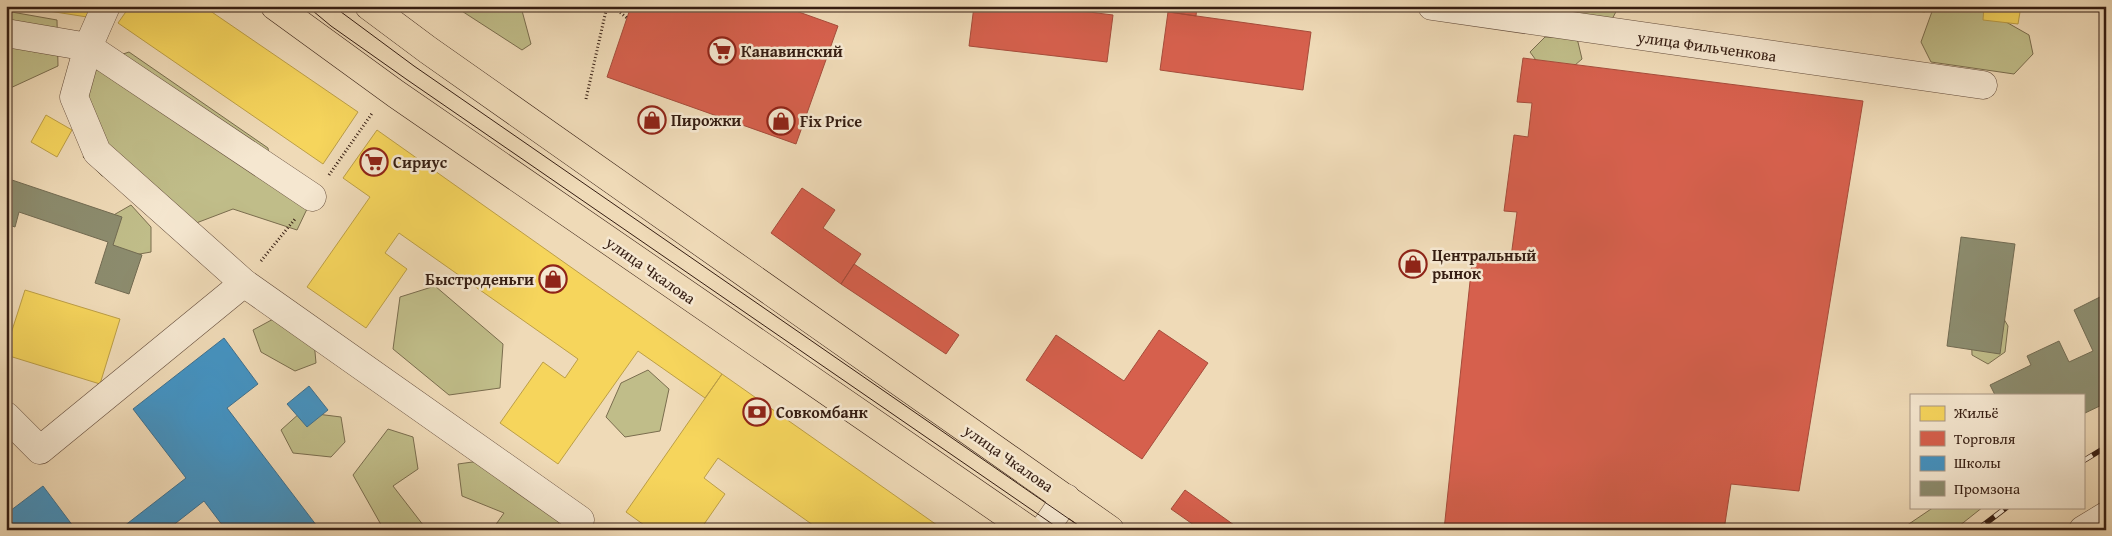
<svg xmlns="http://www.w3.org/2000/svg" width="2112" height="536" viewBox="0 0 2112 536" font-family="'Gentium Book Plus',serif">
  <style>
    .green { fill: #c0bd89; stroke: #7a6d4e }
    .homes { fill: #f6d55c; stroke: #bc9e46 }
    .shops { fill: #d6604d; stroke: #a64c3b }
    .schools { fill: #4393c3; stroke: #3f708e }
    .industry { fill: #8c8c6e; stroke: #726b52 }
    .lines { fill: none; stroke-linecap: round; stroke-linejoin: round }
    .minor-casing { stroke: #644c3b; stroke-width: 29 }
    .major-casing { stroke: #351d12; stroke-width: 29 }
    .path { stroke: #351d12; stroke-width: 3; stroke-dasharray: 1 2.5; stroke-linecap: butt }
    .minor { stroke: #f5e7d0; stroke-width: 28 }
    .major { stroke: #efdab7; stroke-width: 28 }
    .tram { stroke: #351d12; stroke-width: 1 }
    .rail-casing { stroke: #351d12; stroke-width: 5.5 }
    .rail { stroke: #f5e7d0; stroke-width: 4; stroke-dasharray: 11; stroke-linecap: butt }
    .labels { text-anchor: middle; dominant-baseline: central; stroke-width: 5; stroke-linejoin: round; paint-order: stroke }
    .street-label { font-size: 16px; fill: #351d12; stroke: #f5e7d0 }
    .poi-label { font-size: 16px; font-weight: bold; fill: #351d12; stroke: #f5e7d0; text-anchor: start }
  </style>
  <rect width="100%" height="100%" fill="#efdab7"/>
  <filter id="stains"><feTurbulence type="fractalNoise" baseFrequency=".004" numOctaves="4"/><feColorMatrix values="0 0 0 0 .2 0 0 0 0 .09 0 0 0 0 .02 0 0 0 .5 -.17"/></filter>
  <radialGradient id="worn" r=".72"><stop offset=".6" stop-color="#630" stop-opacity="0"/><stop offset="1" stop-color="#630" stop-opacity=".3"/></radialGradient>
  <path class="green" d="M454 6 521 7 531 44 522 50Z
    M1574 6H1619L1610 23 1582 21Z
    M1934 6H1978L2029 35 2033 54 2014 74 1931 62 1921 42Z
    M6 11 57 20 58 66 6 90Z
    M1545 37 1577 38 1582 59 1567 72 1541 67 1530 52Z
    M129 52 268 148 273 183 307 209 297 230 233 209 191 225 136 175 102 176 83 157 100 132 86 92 91 65Z
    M131 205 151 227V252L117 258 105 220Z
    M435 286 503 344 500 388 449 395 393 349 400 297Z
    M1998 309 2008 326 2005 352 1988 364 1972 355 1971 322Z
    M277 317 314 341 316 363 295 371 261 352 253 330Z
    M648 370 669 389 660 431 625 437 606 417 621 383Z
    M301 412 341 417 345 442 331 457 293 453 281 430Z
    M388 429 413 437 418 469 393 486 427 530H384L353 475Z
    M487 460 562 520 553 530H492L504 513 462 496 458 464Z
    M1934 507H1983L1954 530H1900Z"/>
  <path class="homes" d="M17 6H89L87 17Z
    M130 6H203L358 112 323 164 118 23Z
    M1893 6H1925V12L1893 8Z
    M1984 6H2021L2018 24 1983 20Z
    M46 115 72 130 57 157 31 142Z
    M377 130 722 374 705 398 638 351 558 464 500 423 543 362 565 378 578 359 399 233 385 253 407 269 366 328 307 287 370 197 343 178Z
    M25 290 120 319 100 384 6 355V349Z
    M722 374 944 530H820L718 458 704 478 725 494 700 530H651L626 512Z"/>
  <path class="shops" d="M631 6H782L838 26 796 144 607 77Z
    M974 6H1041L1113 15 1107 62 969 46Z
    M1130 6H1197L1196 16Z
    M1168 12 1311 32 1303 90 1160 70Z
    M1523 58 1863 101 1799 491 1731 484 1724 530H1444L1473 253 1511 257 1517 212 1504 211 1514 135 1528 137 1532 103 1517 102Z
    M802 188 835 210 823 228 861 254 841 284 771 233Z
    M854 264 959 335 946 354 841 284Z
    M1159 330 1208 363 1142 459 1026 380 1056 335 1124 381Z
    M1185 490 1241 530H1201L1171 509Z"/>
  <path class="schools" d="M224 338 258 384 227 408 320 530H226L204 501 167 530H119L186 478 133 409Z
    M309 386 328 410 307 427 287 404Z
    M43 486 76 530H6V514Z"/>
  <path class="industry" d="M6 178 122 217 113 245 142 255 129 294 95 283 108 242 19 212 15 227 6 224Z
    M1961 237 2015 244 2000 354 1947 346Z
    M2106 294V403L2083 414V395H1995L1990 385 2031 365 2027 356 2059 341 2069 362 2093 351 2074 310Z"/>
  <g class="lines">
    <g class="minor-casing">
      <path id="minor" d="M1432 6 1983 85
        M6 33 88 47 106 6
        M244 283 580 520 573 530
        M6 416 40 450 244 283 97 152 74 97 88 47 312 197
        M1044 530 1066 498
        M2083 530 2106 516"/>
    </g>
    <g class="major-casing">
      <path id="major" d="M275 6 396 94 1029 530
        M369 6 428 50 1110 530"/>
    </g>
    <path class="path" d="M612 6 627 18
      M586 99 607 6
      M329 175 373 112
      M261 261 295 219"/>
    <use href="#minor" class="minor"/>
    <use href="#major" class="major"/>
    <path class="tram" d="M307 6 331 26 406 79 1061 530
      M333 6 414 66 1085 530"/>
    <g class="rail-casing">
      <path id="rail" d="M2083 461 2106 447
        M1977 530 2007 507"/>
    </g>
    <use href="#rail" class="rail"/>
  </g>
  <defs>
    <g id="supermarket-ring" transform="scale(1.4375)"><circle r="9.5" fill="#f5e7d0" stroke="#8f2418" stroke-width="1.5"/><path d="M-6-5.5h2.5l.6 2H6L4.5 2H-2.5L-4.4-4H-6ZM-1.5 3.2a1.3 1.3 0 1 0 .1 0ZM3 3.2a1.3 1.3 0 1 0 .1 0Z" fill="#8f2418"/></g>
    <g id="shop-ring" transform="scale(1.4375)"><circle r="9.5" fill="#f5e7d0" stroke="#8f2418" stroke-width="1.5"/><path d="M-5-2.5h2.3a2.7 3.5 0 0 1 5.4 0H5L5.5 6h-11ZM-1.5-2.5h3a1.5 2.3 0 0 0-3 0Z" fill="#8f2418"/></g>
    <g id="bank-ring" transform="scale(1.4375)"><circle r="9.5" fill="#f5e7d0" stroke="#8f2418" stroke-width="1.5"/><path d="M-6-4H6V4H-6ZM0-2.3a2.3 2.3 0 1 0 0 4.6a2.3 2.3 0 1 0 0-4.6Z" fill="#8f2418"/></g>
  </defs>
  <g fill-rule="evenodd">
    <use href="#supermarket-ring" x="722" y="51"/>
    <use href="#shop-ring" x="652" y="120"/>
    <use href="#shop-ring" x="781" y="121"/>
    <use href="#supermarket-ring" x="374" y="162"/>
    <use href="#shop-ring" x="1413" y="264"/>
    <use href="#shop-ring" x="553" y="279"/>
    <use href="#bank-ring" x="757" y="412"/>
  </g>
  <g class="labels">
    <g class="street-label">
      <text transform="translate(1707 46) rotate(8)">улица Фильченкова</text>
      <text transform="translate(651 270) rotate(35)">улица Чкалова</text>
      <text transform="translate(1009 458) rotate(35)">улица Чкалова</text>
    </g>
    <g class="poi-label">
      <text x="741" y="51">Канавинский</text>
      <text x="671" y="120">Пирожки</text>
      <text x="800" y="121">Fix Price</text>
      <text x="393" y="162">Сириус</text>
      <text x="1432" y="255">Центральный<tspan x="1432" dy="18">рынок</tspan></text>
      <text x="534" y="279" text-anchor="end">Быстроденьги</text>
      <text x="776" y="412">Совкомбанк</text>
    </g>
  </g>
  <rect width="2112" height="536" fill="none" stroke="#efdab7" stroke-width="25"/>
  <rect x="8" y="8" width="2097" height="521" fill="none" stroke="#351d12" stroke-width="2.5"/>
  <rect x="12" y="12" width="2087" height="511" fill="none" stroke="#351d12"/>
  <rect x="1910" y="394" width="175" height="115" fill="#f5e7d0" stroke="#a89684"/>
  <rect x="1920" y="406" width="25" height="15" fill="#f6d55c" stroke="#a89684"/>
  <text x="1954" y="418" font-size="15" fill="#351d12">Жильё</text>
  <rect x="1920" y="431" width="25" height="15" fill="#d6604d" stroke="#a89684"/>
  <text x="1954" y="444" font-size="15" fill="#351d12">Торговля</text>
  <rect x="1920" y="456" width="25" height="15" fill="#4393c3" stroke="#a89684"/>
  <text x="1954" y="468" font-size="15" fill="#351d12">Школы</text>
  <rect x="1920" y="481" width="25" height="15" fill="#8c8c6e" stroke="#a89684"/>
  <text x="1954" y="494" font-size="15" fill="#351d12">Промзона</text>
  <rect width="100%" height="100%" filter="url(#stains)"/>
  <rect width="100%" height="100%" fill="url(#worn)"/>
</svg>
